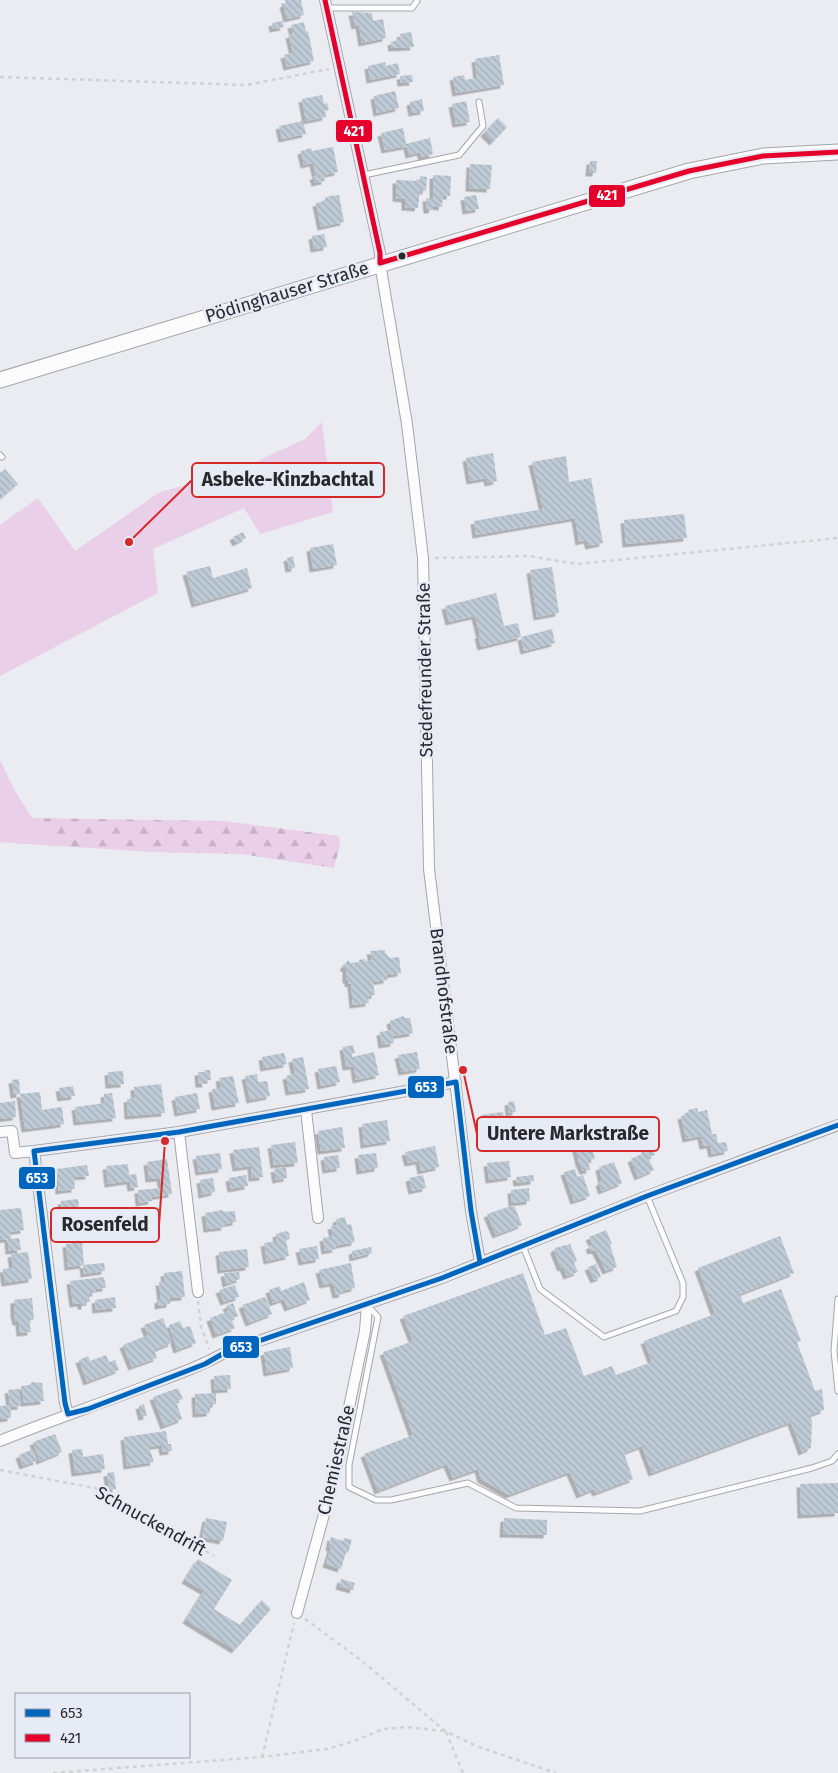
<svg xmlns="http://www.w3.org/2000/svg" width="838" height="1773" viewBox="0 0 838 1773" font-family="'Fira Sans',sans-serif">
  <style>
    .forest { fill: url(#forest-firs) }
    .park { fill: #eacfe8 }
    .building { fill: url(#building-back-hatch); filter: url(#shadow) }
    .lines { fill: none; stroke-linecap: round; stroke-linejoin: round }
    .lane-casing { stroke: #a5a6aa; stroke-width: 7 }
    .street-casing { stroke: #a5a6aa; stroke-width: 12 }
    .secondary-casing { stroke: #a5a6aa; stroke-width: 17 }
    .path { stroke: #d1d2d4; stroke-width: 2.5; stroke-dasharray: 4 4; stroke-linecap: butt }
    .lane { stroke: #fcfcfd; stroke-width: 5 }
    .street { stroke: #fcfcfd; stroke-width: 10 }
    .secondary { stroke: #fcfcfd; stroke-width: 15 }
    .bus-1-casing { stroke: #e7ebf5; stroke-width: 9 }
    .bus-2-casing { stroke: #e7ebf5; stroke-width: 9 }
    .bus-1 { stroke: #0065bd; stroke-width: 5 }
    .bus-2 { stroke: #e4002b; stroke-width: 5 }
    .bus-dot { fill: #27292d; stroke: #e7ebf5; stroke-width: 2 }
    .labels { text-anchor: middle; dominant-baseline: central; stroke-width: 5; stroke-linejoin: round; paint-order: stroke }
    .street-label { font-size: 18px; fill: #27292d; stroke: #e7ebf5 }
    .leader { fill: none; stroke: #d62828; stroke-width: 2 }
    .callout-dot { fill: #d62828; stroke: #e7ebf5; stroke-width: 2 }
    .callout { fill: #e7ebf5; stroke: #d62828; stroke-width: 2 }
    .callout-label { font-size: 19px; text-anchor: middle; font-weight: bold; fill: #27292d }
    .line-badge { stroke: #e7ebf5; stroke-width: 2 }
    .badge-label { font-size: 14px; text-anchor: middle; font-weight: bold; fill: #fff }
  </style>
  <defs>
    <pattern id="forest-firs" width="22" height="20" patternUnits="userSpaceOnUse" patternTransform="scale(1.25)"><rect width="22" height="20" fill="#eacfe8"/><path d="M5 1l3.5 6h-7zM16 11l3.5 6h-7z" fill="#c9b2c7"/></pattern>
    <pattern id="building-back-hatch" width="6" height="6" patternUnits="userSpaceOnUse" patternTransform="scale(1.25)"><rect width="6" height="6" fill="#becad5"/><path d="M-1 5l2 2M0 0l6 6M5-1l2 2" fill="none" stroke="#a3aeb7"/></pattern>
    <filter id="shadow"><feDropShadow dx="-3.5" dy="3.5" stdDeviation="0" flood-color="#0004"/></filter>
  </defs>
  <rect width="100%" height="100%" fill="#eaecf2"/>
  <path class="forest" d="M15 791 32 818 224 821 339 836 340 844 334 868 241 854 150 852 0 842Z"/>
  <path class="park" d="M322 422 333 512 260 534 244 508 153 549 158 593 0 676V525L38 498 75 551 160 492 231 473 305 439Z
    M0 760 15 791 32 818 59 846 0 842Z"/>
  <path class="building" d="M285 0H301L304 15 287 19 283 4 286 3Z
    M352 12 372 13 373 21 383 19 386 38 362 43 359 25 355 26Z
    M282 21 284 27 273 29 272 23Z
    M304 22 306 32 308 31 314 61 287 67 284 55 293 53 289 35 293 34 291 25Z
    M411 32 414 47 392 48 391 42 401 39 400 34Z
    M499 55 504 85 456 93 453 77 464 75 465 80 477 78 475 59Z
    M385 62 386 66 398 63 400 74 370 80 368 66Z
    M412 75 413 82 401 83 400 76Z
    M395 91 399 108 377 113 374 96Z
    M322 95 324 104 327 103 329 110 325 111 326 117 306 121 302 99Z
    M422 99 424 111 412 113 410 102Z
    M466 101 470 122 456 124 452 104Z
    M498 118 507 127 493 142 484 133Z
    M303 121 306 134 282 139 279 126Z
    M403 128 406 144 430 138 433 154 422 157 420 152 409 155 407 146 385 150 381 133Z
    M333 147 338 172 324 175 325 181 315 183 313 176H316L313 163 304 165 301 151 311 148 312 151Z
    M590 161H597L596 173H589Z
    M470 164 492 165 490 189 469 188Z
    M433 175 451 176 450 196H443L442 207 433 206 432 210H427L426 198H433Z
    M420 176 427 177 426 191 420 190 418 208 405 207V199L396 198V180L420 181Z
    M339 195 344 222 321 227 316 203 325 201V198L330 196Z
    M476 195 479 209 466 211 464 197Z
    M324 234 327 247 314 249 312 236Z
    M493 453 497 481 488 483 487 478 470 481 466 458Z
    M566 456 569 482 591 478 603 543 589 546 587 540 579 542 575 518 476 535 474 521 543 509 532 462Z
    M5 469 18 484 0 499V473Z
    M684 514 687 538 626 544 624 520Z
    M243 532 246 538 236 543 233 537Z
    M333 544 337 565 313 569 310 548Z
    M293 556 295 568 289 569 287 558Z
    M210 566 213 578 247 568 252 588 195 604 186 572Z
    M552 567 559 613 537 617 530 570Z
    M496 593 504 626 518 623 521 637 481 647 478 635H480L475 616 449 622 445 606Z
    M552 629 555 643 524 651 521 637Z
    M385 950V953L390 958 399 957 401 973 387 975V980L373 982 375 995 368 996 369 1003 353 1005 351 984 348 983V980H346V969L343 967 348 960 351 963 359 962V960L365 959V961L372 960 370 951Z
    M403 1016 405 1018H410L413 1033 393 1036 394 1043 382 1045 380 1032 392 1030 390 1021Z
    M353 1045 355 1053 352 1054V1057L374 1052 379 1075 356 1080 354 1066 346 1067 343 1047Z
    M417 1052 420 1069 402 1072 398 1055Z
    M284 1053 287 1064 264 1068 262 1057Z
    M303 1057 309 1089 289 1092 286 1076 295 1074 292 1059Z
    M336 1066 340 1082 321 1086 318 1069Z
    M204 1070H210L211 1080H205L206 1084H199L198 1072H205Z
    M123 1071 124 1084 109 1085 108 1072Z
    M257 1074 258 1082 267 1081 270 1096 250 1100 245 1076Z
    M233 1076 239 1103 215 1107 212 1089 221 1088 219 1078Z
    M19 1079 20 1094 14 1095 12 1080Z
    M161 1084 165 1113 128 1116 127 1099 135 1098 134 1087Z
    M73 1086 75 1096 61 1098 59 1088Z
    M40 1092 42 1110 62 1107 64 1124 25 1129 20 1094Z
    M112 1093 116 1118 77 1122 75 1107 105 1103 104 1094Z
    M197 1093 200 1109 178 1113 175 1097Z
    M15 1101 16 1117 0 1119V1103Z
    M514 1101 516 1112 509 1113 508 1102Z
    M697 1108 698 1112 707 1110 712 1134H716L718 1143 726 1142 728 1151 712 1154 710 1145 703 1146 701 1136 686 1139 681 1116 689 1114 688 1110Z
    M503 1112 505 1128 483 1131 481 1115Z
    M387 1120 390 1141 364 1145 362 1124Z
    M342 1127 345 1148 321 1151 318 1131Z
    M583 1138 586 1149 592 1148 595 1159 588 1160 590 1170 583 1171 579 1162 574 1140Z
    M295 1142 298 1163 274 1165 271 1145Z
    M651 1144 655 1155 648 1157 654 1170 638 1177 631 1159 646 1152 644 1147Z
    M435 1146 439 1167 421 1171 419 1161 408 1163 405 1152Z
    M259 1147 263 1177 252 1178 251 1166 236 1168 233 1150Z
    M220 1153 222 1169 199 1172 196 1156Z
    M376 1153 378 1168 360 1171 358 1155Z
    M338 1155 340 1168 326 1170 324 1157Z
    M167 1159 172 1194 151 1197 152 1201 139 1203 138 1190 162 1188 160 1178 149 1179 147 1162Z
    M509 1161 511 1177 489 1180 487 1163Z
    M614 1162 622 1183 602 1191 599 1183 602 1181 599 1167Z
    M128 1164 129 1175 136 1174 138 1187 131 1188 130 1181 108 1184 106 1166Z
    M87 1165 89 1176 74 1177 75 1189 59 1191 57 1169Z
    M286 1167 287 1178 276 1180 274 1169Z
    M575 1169 577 1177 583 1175 590 1196 574 1201 564 1172Z
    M246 1175 248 1186 231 1189 229 1178Z
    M423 1175 426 1188 412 1191 409 1178Z
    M533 1175 534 1181 517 1183 516 1177Z
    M213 1178 215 1192 202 1195 200 1180Z
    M529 1188 530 1201 512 1203 511 1190Z
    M78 1199 81 1225 85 1224V1222L99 1220 100 1232 72 1235 71 1226 64 1227 61 1201Z
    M514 1205 522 1225 496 1235 487 1214Z
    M21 1208 24 1230 10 1232 11 1239 19 1238 21 1250 9 1251 8 1239 0 1240V1210Z
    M223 1210V1212L235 1211 236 1222 224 1224 225 1227 207 1229 205 1213Z
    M345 1217 347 1225 351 1224 355 1242 335 1246 336 1249 325 1251 323 1238 333 1236 331 1226 337 1225 336 1219Z
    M606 1230 612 1244 610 1245 617 1267 606 1271 596 1251 594 1250 591 1251 589 1246 593 1245 589 1237Z
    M286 1231 289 1233 290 1239 286 1240 289 1256 267 1261 264 1243 277 1241 276 1234Z
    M780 1236 794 1273 740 1294 743 1303 781 1289 801 1341 797 1342 815 1391 822 1389 824 1410 810 1415 812 1421 811 1448 802 1452 791 1422 652 1473 642 1446 624 1453 633 1479 596 1493 594 1489 580 1495 570 1472 509 1495 481 1479 478 1469 453 1478 447 1464 378 1491 364 1454 413 1435 383 1352 413 1341 403 1316 523 1273 545 1335 566 1328 584 1376 612 1366 616 1375 652 1362 644 1341 715 1314 698 1268Z
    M82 1242 84 1265 68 1267 66 1244Z
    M570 1244 577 1261 574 1263 578 1272 567 1276 563 1267 561 1268 554 1251 555 1248Z
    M317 1246 319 1259 302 1262 299 1249Z
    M371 1247 372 1253 353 1258 352 1251Z
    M247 1249 249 1267 221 1270 219 1252Z
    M28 1252 32 1279 5 1283 3 1269 13 1268 11 1254Z
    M104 1263 105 1271 84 1274 83 1265Z
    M351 1263 355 1288 342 1291 343 1294 336 1295 333 1283 323 1285 319 1270Z
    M596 1264 601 1277 594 1280 588 1267Z
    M182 1271 185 1297 170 1298V1304L158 1306V1300L161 1299 159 1282H165L164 1273Z
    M239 1272 240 1279 226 1284 224 1273Z
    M104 1277 106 1288 95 1289 96 1293H89L90 1302H85V1306H81V1303L73 1304 70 1281Z
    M304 1282 310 1300 288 1308 284 1299 273 1303 269 1290 280 1286 281 1291Z
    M235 1285 239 1297 224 1302 219 1290Z
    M115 1297 116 1308 96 1310 95 1300Z
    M265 1297 272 1314 249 1323 242 1305Z
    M32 1298 34 1320H29L31 1332 20 1333 19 1322H16L14 1313V1300Z
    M233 1303 238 1316 231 1319 235 1328 216 1335 210 1318 229 1311 226 1306Z
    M163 1318 172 1343 154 1350 157 1358 132 1367 123 1345 148 1335 144 1325Z
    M180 1321 183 1328 190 1326 196 1343 177 1350 169 1325Z
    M290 1347 293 1368 267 1373 264 1352Z
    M106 1355 109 1362 115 1360 119 1370 87 1382 79 1360 88 1356 90 1361Z
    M230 1375 231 1389 215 1390 214 1376Z
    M32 1382 42 1383 44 1401 24 1403 21 1386 29 1385Z
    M178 1388 183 1399 176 1401 182 1419 164 1426 153 1397Z
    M19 1389 21 1406 10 1407 11 1418 0 1419V1406L10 1405 8 1390Z
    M216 1393V1404L210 1405V1413L196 1414 195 1394Z
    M144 1404 147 1416 142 1417 139 1406Z
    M166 1431 168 1444H171L172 1451 163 1452 162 1445 149 1447 154 1462 127 1466 124 1437Z
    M55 1434 62 1452 40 1461 33 1442Z
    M33 1449 37 1461 23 1466 19 1455Z
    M82 1449 83 1457 103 1454 105 1469 75 1473 72 1450Z
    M114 1472 116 1489 109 1490 107 1473Z
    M838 1483V1513L801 1515 800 1484Z
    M206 1518 227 1522 223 1541 202 1537Z
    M504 1518 547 1520V1535L503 1534Z
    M331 1537 343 1541 344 1538 352 1540 348 1553 346 1552 341 1569 326 1564 331 1548 329 1547Z
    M198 1559 232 1580 214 1609 240 1625 262 1600 271 1609 235 1650 186 1620 204 1591 185 1580Z
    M341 1579 355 1583 353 1590 339 1586Z"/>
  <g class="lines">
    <g class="lane-casing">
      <path id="lane" d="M327 8H412L417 1
        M364 175 459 155 483 126 479 102
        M0 455 2 457
        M523 1246 540 1289 604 1337 676 1311 683 1297V1283L647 1196
        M838 1299 834 1351 838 1391
        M367 1305 378 1317 349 1465V1487L376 1500H391L468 1483 516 1508 640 1511 812 1468 832 1461 838 1454"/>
    </g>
    <g class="street-casing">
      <path id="street" d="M325 0 380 253V263L407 424 423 558 429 869 471 1211 480 1262
        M306 1110 318 1218
        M0 1132 12 1131 15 1153 34 1151
        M179 1132 198 1292
        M68 1414 65 1403 34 1151 179 1132 456 1082
        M0 1441C51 1420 103 1403 154 1383 178 1374 202 1366 224 1353L442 1278 647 1196 838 1125
        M297 1613 335 1474 365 1331 367 1305"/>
    </g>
    <g class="secondary-casing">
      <path id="secondary" d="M0 380 689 171 763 156 838 152"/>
    </g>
    <path class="path" d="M0 77 247 85 329 69
      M435 558 529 556 577 564 838 538
      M198 1301 201 1326 209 1349
      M0 1470 95 1488 156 1520 214 1556
      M305 1619 362 1661 445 1731 476 1746 556 1773
      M446 1732 463 1773
      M262 1757 294 1623
      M53 1773 262 1757 327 1749 354 1741 383 1729 407 1727 444 1731"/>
    <use href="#lane" class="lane"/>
    <use href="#street" class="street"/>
    <use href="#secondary" class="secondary"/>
    <g class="bus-1-casing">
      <path id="bus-1" d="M480 1262 471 1211 456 1082 179 1132 34 1151 65 1403 68 1414 88 1409 205 1364 224 1353 442 1278 647 1196 838 1125"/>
    </g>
    <g class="bus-2-casing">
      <path id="bus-2" d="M325 0 380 253V263
        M380 263 689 171 763 156 838 152"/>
    </g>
    <use href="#bus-1" class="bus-1"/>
    <use href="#bus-2" class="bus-2"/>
  </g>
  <circle class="bus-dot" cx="402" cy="256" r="4.5"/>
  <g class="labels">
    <g class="street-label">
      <text transform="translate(287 292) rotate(-17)">Pödinghauser Straße</text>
      <text transform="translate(425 670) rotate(-91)">Stedefreunder Straße</text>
      <text transform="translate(444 991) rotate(83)">Brandhofstraße</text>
      <text transform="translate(336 1460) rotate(-77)">Chemiestraße</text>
      <text transform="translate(151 1521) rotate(29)">Schnuckendrift</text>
    </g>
  </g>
  <path class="leader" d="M129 542L192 480M463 1070L477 1134M165 1141L159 1225"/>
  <g class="callout-dot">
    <circle cx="129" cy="542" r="5"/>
    <circle cx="463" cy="1070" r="5"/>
    <circle cx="165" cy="1141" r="5"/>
  </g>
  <g class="callout">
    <rect x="192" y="463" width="192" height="34" rx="5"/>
    <rect x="477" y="1117" width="182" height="34" rx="5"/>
    <rect x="51" y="1208" width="108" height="34" rx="5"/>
  </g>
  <g class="callout-label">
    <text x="288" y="486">Asbeke-Kinzbachtal</text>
    <text x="568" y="1140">Untere Markstraße</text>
    <text x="105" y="1231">Rosenfeld</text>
  </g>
  <g class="line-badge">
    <rect x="335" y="119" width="38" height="24" rx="5" fill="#e4002b"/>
    <rect x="588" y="184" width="38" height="24" rx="5" fill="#e4002b"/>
    <rect x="407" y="1075" width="38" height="24" rx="5" fill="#0065bd"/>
    <rect x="18" y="1166" width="38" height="24" rx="5" fill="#0065bd"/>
    <rect x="222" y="1335" width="38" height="24" rx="5" fill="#0065bd"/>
  </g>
  <g class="badge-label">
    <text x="354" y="136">421</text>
    <text x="607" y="200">421</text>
    <text x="426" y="1092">653</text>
    <text x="37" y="1183">653</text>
    <text x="241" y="1352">653</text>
  </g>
  <rect x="15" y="1693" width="175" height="65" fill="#e7ebf5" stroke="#9a9da5"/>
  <rect x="25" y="1709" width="25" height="8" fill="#0065bd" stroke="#9a9da5"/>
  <text x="60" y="1718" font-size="15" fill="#27292d">653</text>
  <rect x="25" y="1734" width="25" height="8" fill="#e4002b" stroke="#9a9da5"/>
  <text x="60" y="1743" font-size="15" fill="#27292d">421</text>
</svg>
